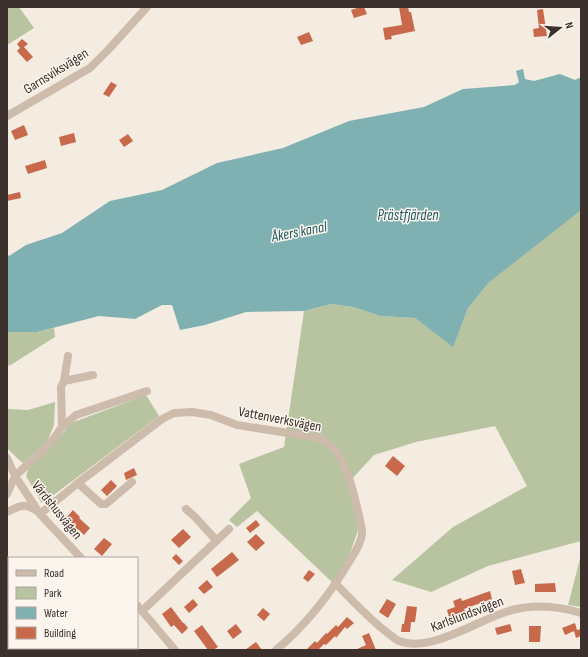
<svg xmlns="http://www.w3.org/2000/svg" width="588" height="657" viewBox="0 0 588 657" font-family="'Sofia Sans Condensed',sans-serif">
  <style>
    .green { fill: #b8c4a0 }
    .water { fill: #7fb0b2 }
    .building { fill: #c8694b }
    .lines { fill: none; stroke-linecap: round; stroke-linejoin: round }
    .minor { stroke: #cdbbac; stroke-width: 8 }
    .labels { text-anchor: middle; dominant-baseline: central; stroke-width: 3; stroke-linejoin: round; paint-order: stroke }
    .street-label { font-size: 14px; fill: #3b302b; stroke: #fbf5ee }
    .water-label { font-size: 15px; font-style: italic; fill: #1f5a5e; stroke: #fbf5ee }
  </style>
  <rect width="100%" height="100%" fill="#f4ebe1"/>
  <path class="green" d="M7 7H19L34 28 7 45Z
    M581 189V541L488 566 431 592 392 580 453 527 527 486 495 426 416 442 374 455 350 481 358 530 349 556 333 583 257 511 237 527 229 520 251 498 239 464 284 447 304 311 331 304 353 307 380 316 415 318 453 346 468 308 488 282Z
    M54 328 55 337 9 366 7 361V332H37Z
    M146 395 159 416 43 503 41 502 26 476 29 467 52 446 71 423Z
    M55 402 54 425 47 442 23 463 18 459 7 448V409L28 410Z
    M581 555V607L568 605Z
    M72 648H103L104 650H73Z"/>
  <path class="water" d="M523 69 525 79 534 81 560 74 575 80 581 77V210L488 283 468 308 453 347 415 318 380 316 353 307 331 304 304 311 246 312 205 325 180 330 172 305H162L135 319 99 316 37 332H7V254L9 256 26 245 62 233 110 201 162 190 217 163 283 148 349 121 424 107 463 89 515 85 519 82 516 71Z"/>
  <path class="building" d="M360 7H364L367 14 354 18 351 10Z
    M399 7H408L409 12H411L415 31 391 36 392 39 385 40 383 28 402 25Z
    M543 9 547 36 534 37 533 29 539 28 537 10Z
    M309 32 313 41 301 45 297 37Z
    M22 39 28 44 24 47 33 57 27 62 17 51 20 48 17 44Z
    M111 82 117 85 109 97 103 94Z
    M24 125 28 135 15 140 11 131Z
    M74 133 76 142 61 146 59 137Z
    M128 134 133 141 124 147 119 140Z
    M45 160 47 168 28 174 25 166Z
    M20 192 21 198 7 201V195Z
    M393 456 405 466 397 476 385 466Z
    M134 468 137 475 126 480 124 473Z
    M111 480 117 486 107 496 101 490Z
    M73 510 80 517 79 518 90 528 84 535 78 529 74 534 60 520 65 515 67 517Z
    M256 520 260 525 250 533 246 528Z
    M183 529 191 537 179 548 171 540Z
    M256 534 265 543 256 551 247 542Z
    M104 538 112 544 102 556 94 549Z
    M232 552 239 560 217 577 211 569Z
    M176 554 183 561 179 565 172 558Z
    M521 569 525 583 515 585 512 571Z
    M309 570 315 574 308 582 303 578Z
    M207 580 213 587 204 594 198 588Z
    M555 583 556 592H535V584Z
    M490 591 492 599 464 609 467 615 461 617 459 614 449 617 447 610 455 607 453 601 461 598 462 601Z
    M193 599 198 605 189 613 184 607Z
    M387 599 396 604 388 618 379 612Z
    M407 606 417 607 415 622H411L410 632H401L402 624H404Z
    M171 607 183 623H184L188 628 182 634 174 625 171 627 162 614Z
    M263 608 270 614 264 621 257 615Z
    M347 617 354 623 347 629 345 627 336 638 335 636 326 645 324 644 318 650H306L315 641 317 643 326 633 327 634 336 625 338 627Z
    M575 623 577 630 581 629V636L576 638 574 631 565 635 562 628Z
    M236 624 242 632 233 639 227 631Z
    M510 624 512 631 497 635 495 628Z
    M202 625 218 647 213 650H208L194 631Z
    M529 626H541L540 642H529Z
    M369 633 376 650H355L366 645 362 636Z
    M256 642 262 650H245Z"/>
  <g class="lines">
    <path class="minor" d="M7 116 90 68 109 49 147 7
      M68 356 64 381 61 387 62 427 49 445 15 476 40 514 81 558
      M64 381 93 375
      M62 427 76 415 147 391
      M7 458 15 476 7 494
      M78 483 101 504H106L132 482
      M186 509 195 517 216 540
      M7 512C20 506 24 502 37 511
      M40 514 78 483 162 419 174 413 192 412 211 415 237 425 320 438C342 451 343 461 351 484 353 491 363 528 362 534 361 544 354 554 349 562 330 594 305 626 276 650
      M336 584C353 601 370 620 389 634 392 636 396 640 399 641 431 654 480 618 512 610 535 604 558 606 581 613
      M137 605 175 650
      M142 611 229 529
      M7 645 8 650
      M28 648V650"/>
  </g>
  <g class="labels">
    <g class="street-label">
      <text transform="translate(56 71) rotate(-32)">Garnsviksvägen</text>
      <text transform="translate(280 419) rotate(11)">Vattenverksvägen</text>
      <text transform="translate(57 510) rotate(51)">Värdshusvägen</text>
      <text transform="translate(467 614) rotate(-21)">Karlslundsvägen</text>
    </g>
    <g class="water-label">
      <text x="408" y="215">Prästfjärden</text>
      <text transform="translate(299 232) rotate(-11)">Åkers kanal</text>
    </g>
  </g>
  <rect width="588" height="657" fill="none" stroke="#3b302b" stroke-width="16"/>
  <rect x="8" y="557" width="130" height="92" fill="#fbf5ee" stroke="#aea6a0"/>
  <rect x="16" y="570" width="20" height="6" fill="#cdbbac" stroke="#aea6a0"/>
  <text x="44" y="577" font-size="12" fill="#3b302b">Road</text>
  <rect x="16" y="587" width="20" height="12" fill="#b8c4a0" stroke="#aea6a0"/>
  <text x="44" y="597" font-size="12" fill="#3b302b">Park</text>
  <rect x="16" y="607" width="20" height="12" fill="#7fb0b2" stroke="#aea6a0"/>
  <text x="44" y="617" font-size="12" fill="#3b302b">Water</text>
  <rect x="16" y="627" width="20" height="12" fill="#c8694b" stroke="#aea6a0"/>
  <text x="44" y="637" font-size="12" fill="#3b302b">Building</text>
  <g transform="translate(560 28) rotate(73)" stroke="#fbf5ee" stroke-width="3" paint-order="stroke">
  <path d="M0-3L7 15L0 10L-7 15Z" fill="#3b302b"/>
  <text y="-6" font-size="11" font-weight="bold" text-anchor="middle" fill="#3b302b">N</text>
  </g>
</svg>
